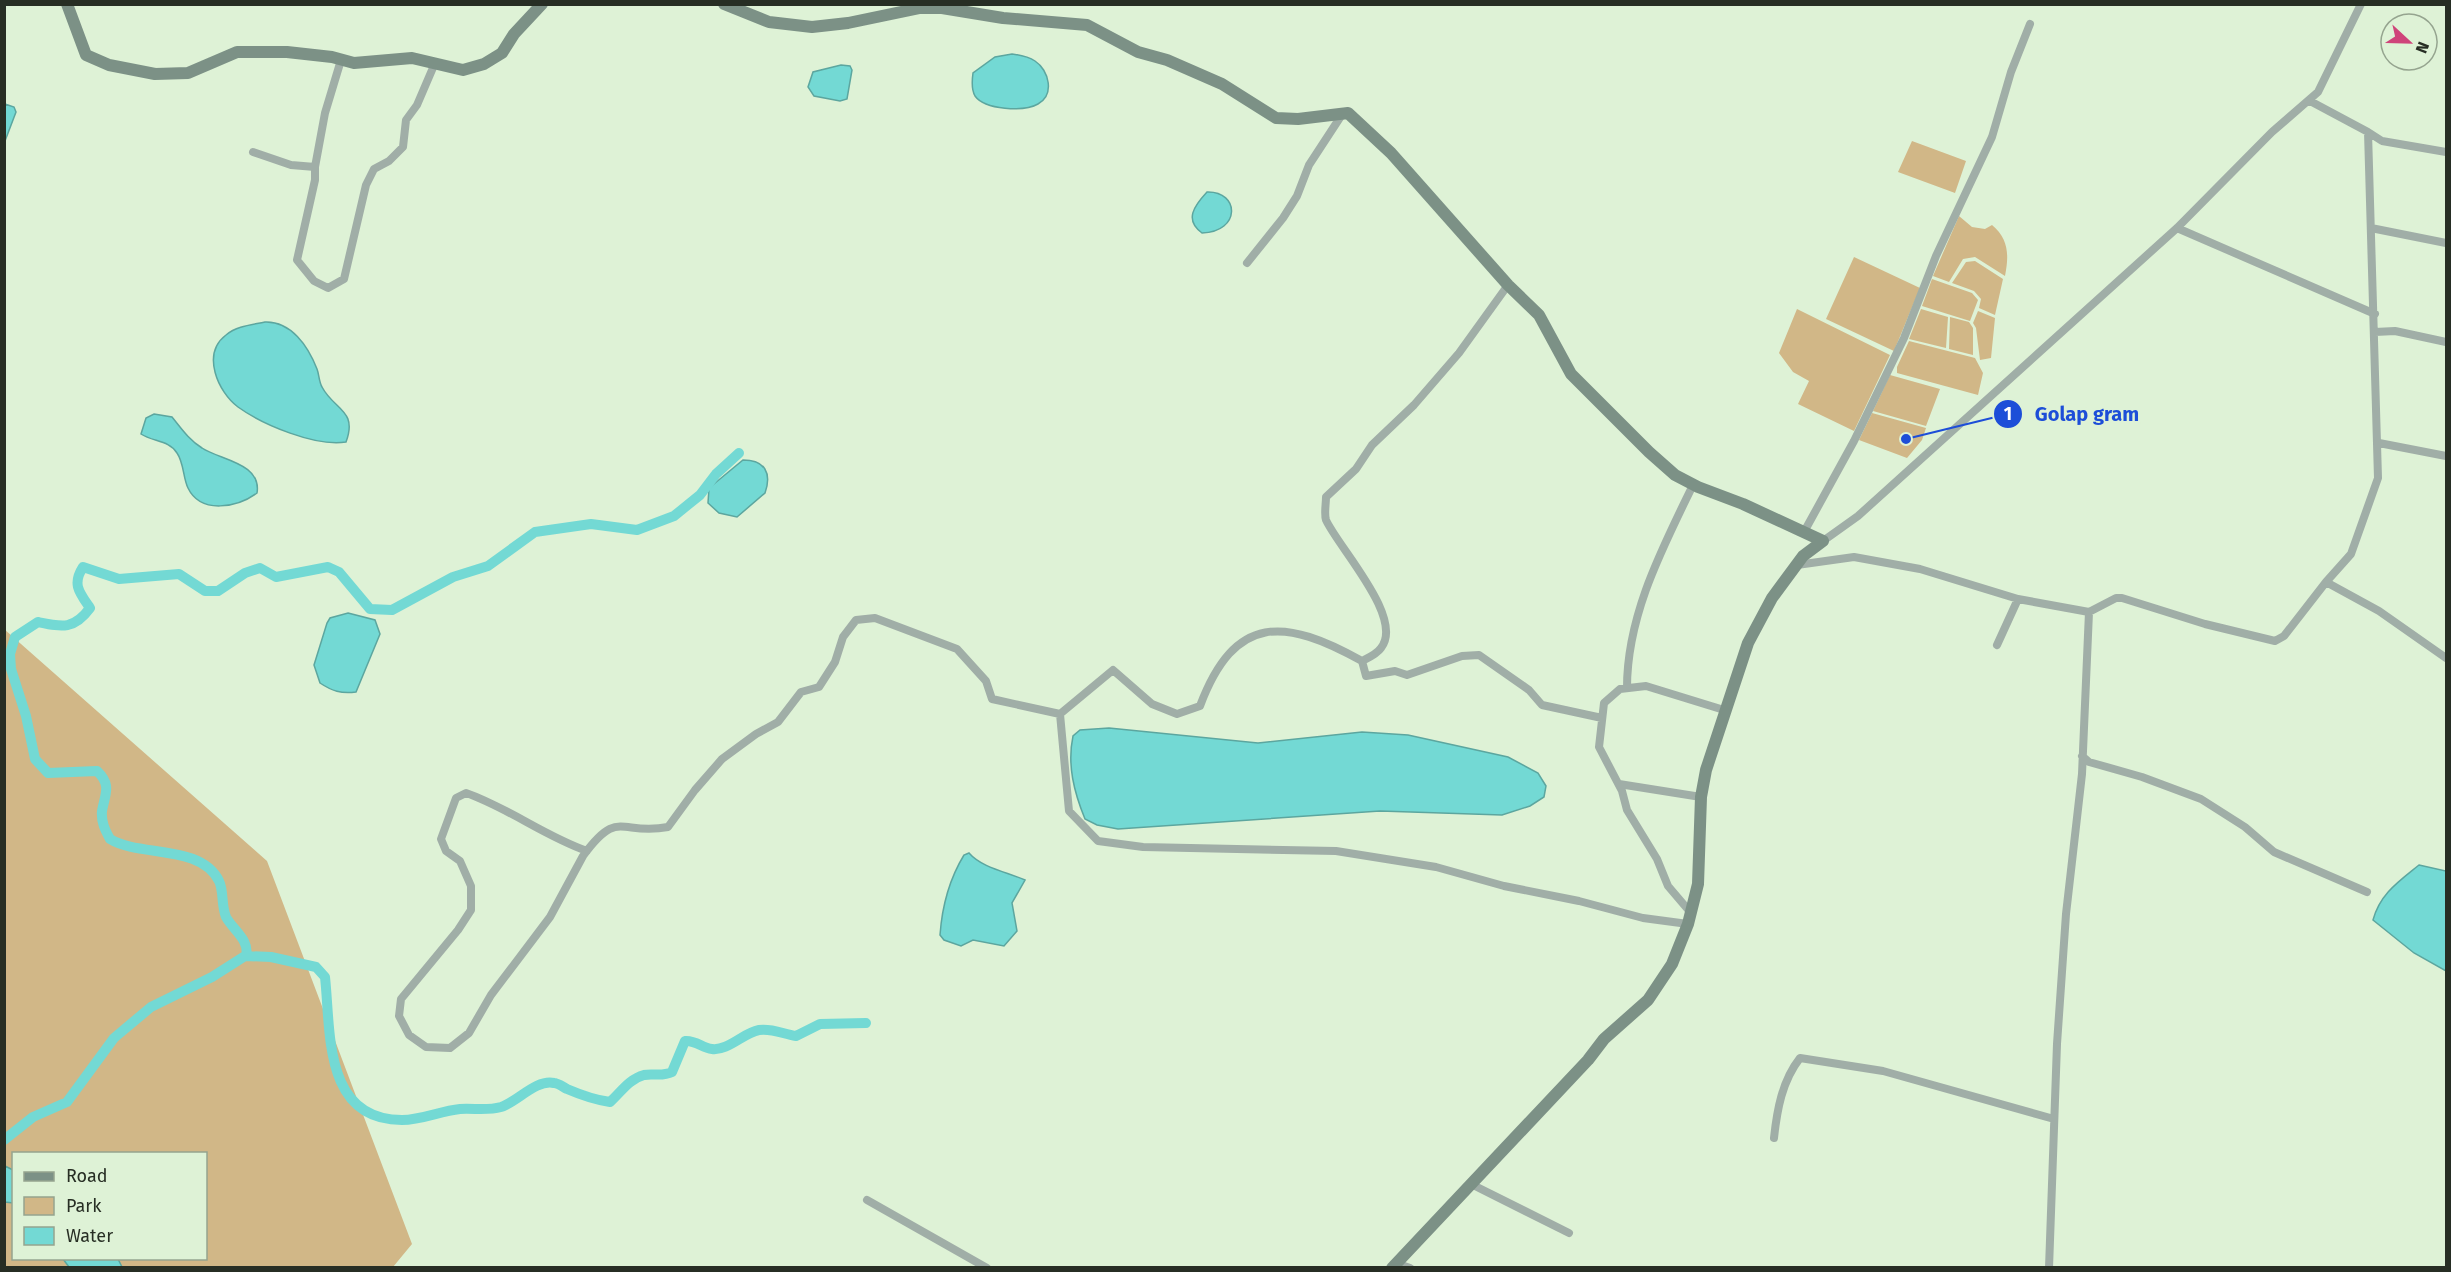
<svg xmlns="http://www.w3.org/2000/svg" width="2451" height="1272" viewBox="0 0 2451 1272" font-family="'Fira Sans',sans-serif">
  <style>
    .green { fill: #d1b787; fill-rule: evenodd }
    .water { fill: #73d9d4; stroke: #5ca69f; stroke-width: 1.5 }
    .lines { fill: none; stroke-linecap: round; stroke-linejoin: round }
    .canal { stroke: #73d9d4; stroke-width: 10 }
    .street { stroke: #a0aea7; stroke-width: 8 }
    .secondary { stroke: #7c9186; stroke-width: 12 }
    .leader { fill: none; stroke: #1d4ed8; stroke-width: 2 }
    .callout-dot { fill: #1d4ed8; stroke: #def2d6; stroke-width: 2 }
    .mark-label { font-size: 18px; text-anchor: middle; font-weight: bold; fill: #fff }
    .callout-label { font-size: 20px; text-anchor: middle; font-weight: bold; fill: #1d4ed8; stroke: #def2d6; stroke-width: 6; stroke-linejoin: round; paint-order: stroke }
  </style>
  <rect width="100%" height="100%" fill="#def2d6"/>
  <path class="green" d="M1912 141 1966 161 1955 193 1898 172Z
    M1959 216 1972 227 1985 229 1992 225C2009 239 2009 256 2005 276L1975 257 1963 259 1949 282 1933 276Z
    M1854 257 1920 288 1894 351 1826 319Z
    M1975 261 2003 279 1995 315 1979 308 1981 299 1974 291 1952 283 1966 262Z
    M1932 279 1972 293 1978 300 1970 321 1922 306Z
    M1797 309 1890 355 1854 431 1798 404 1809 381 1793 372 1779 353Z
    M1921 309 1948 317 1946 348 1909 339Z
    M1978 311 1995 318 1991 358 1980 360 1976 328 1973 323Z
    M1950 317 1969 322 1973 328V355L1949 349Z
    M1909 341 1975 358 1983 373 1978 395 1897 373V367Z
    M1890 375 1940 389 1926 426 1873 411Z
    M1872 413 1926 428 1922 440 1907 458 1859 440Z
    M4 629 267 861 412 1244 393 1267H5ZM14 1154H206V1258H14Z"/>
  <path class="water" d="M1012 54C1020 55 1029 57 1035 61 1049 70 1055 95 1038 104 1024 112 985 110 975 96 971 89 972 80 973 73L995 57Z
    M841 65 850 66 852 70 847 99 840 101 814 96 808 87 813 72Z
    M5 104 14 107 16 112 5 141Z
    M1207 192C1240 191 1241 232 1202 233 1184 220 1194 206 1207 192Z
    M265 322C291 321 308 346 317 369 319 374 319 382 322 387 334 410 358 410 346 442 316 447 263 425 238 407 218 392 201 354 226 335 237 326 251 325 265 322Z
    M154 414 172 417C181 428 189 440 202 448 220 460 262 463 257 493 238 507 201 515 188 488 183 478 184 463 177 453 169 440 153 442 141 434L146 418Z
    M743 460C765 460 772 473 765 493L737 517 719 513 708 503 709 488Z
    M348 613 375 620 380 634 356 692C341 694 332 691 320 683L314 665 327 623 330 618Z
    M1109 728 1258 743 1362 732 1408 735 1508 757 1538 773 1546 786 1544 797 1530 806 1502 815 1380 811 1118 829 1097 825 1085 819C1074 792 1067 765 1073 736L1080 730Z
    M969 853C982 868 1007 872 1025 880L1012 903 1017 931 1004 946 973 940 961 946 944 940 940 935C942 907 950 878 964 855Z
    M2419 865 2446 871V971L2414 953 2373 920C2380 894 2398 882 2419 865Z
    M5 1166 13 1170V1203L5 1202Z
    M63 1259H118L122 1267H69Z"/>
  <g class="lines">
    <path class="canal" d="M246 956C250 940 233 930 226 917 221 905 224 891 219 881 201 844 139 857 110 839 105 830 101 822 102 811 105 794 112 785 97 771L48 773 35 759 26 716 11 669 10 654 15 637 38 622C62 627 74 630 90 608 79 592 72 584 83 567L119 579 179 574 205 591H218L245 573 260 568 276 577 328 567 339 572 370 609 392 610 453 577 488 566 535 532 591 524 637 530 674 516 700 495 716 474 739 453
      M4 1140 33 1117 67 1102 114 1038 151 1007 212 977 245 956 271 957 316 967 325 977C331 1031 323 1120 402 1120 422 1120 440 1111 460 1109 474 1108 487 1111 501 1107 517 1102 536 1079 554 1083 558 1083 563 1087 567 1089 581 1095 595 1100 610 1102 621 1092 629 1079 644 1075 653 1073 662 1077 672 1072L685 1041C696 1040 702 1048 712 1049 728 1051 743 1033 759 1030 772 1028 783 1034 796 1036L820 1024 866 1023"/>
    <path class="street" d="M2368 132 2382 141 2446 152
      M253 152 291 165 315 167 325 113 341 60
      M315 167V180L297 260 314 281 328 288 344 279 366 185 374 169 389 161 403 147 406 120 417 105 435 63
      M2177 228 2375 314
      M2371 228 2446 243
      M1247 263 1283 218 1297 196 1309 165 1343 113
      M2375 332 2395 331 2446 342
      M2379 443 2446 456
      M1804 532 1854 441 1904 338 1936 256 1992 137 2011 72 2030 24
      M1823 541 1858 516 2177 228 2272 132 2318 92 2361 4
      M1797 565 1854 557 1920 569 2018 599
      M2326 582 2379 611 2446 658
      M2089 612 2116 598H2122L2205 624 2275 641 2284 636 2326 582 2351 554 2378 478 2368 132 2310 101
      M1997 645 2018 599 2089 612 2082 774 2066 914 2057 1044 2049 1268
      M1362 661 1366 676 1395 671 1407 675 1462 656 1479 655 1529 690 1542 705 1602 718
      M1627 688C1627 615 1662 549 1693 485
      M1060 714 1113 670 1152 704 1177 714 1200 706C1235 613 1285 618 1362 661 1368 658 1377 654 1381 648 1405 618 1338 547 1326 520 1324 514 1326 504 1326 497L1356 469 1372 445 1414 405 1459 353 1508 285
      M2082 756 2089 762 2142 777 2201 799 2245 827 2274 852 2367 892
      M1619 784 1701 797
      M587 851C544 836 509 808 466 793L456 798 441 839 446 851 460 861 471 886V910L458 930 401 999 399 1016 409 1035 426 1047 450 1048 469 1033 491 995 550 917 583 856C619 807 620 836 668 827L695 790 722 759 756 734 778 722 801 692 819 687 835 662 843 637 856 620 875 618 957 649 986 681 992 699 1060 714 1069 811 1098 841 1143 847 1336 851 1436 867 1504 886 1579 901 1643 918 1688 924
      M1691 913 1668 886 1657 859 1627 810 1622 791 1599 747 1604 703 1620 689 1646 686 1724 710
      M1774 1138C1777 1110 1782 1081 1800 1058L1883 1071 2054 1119
      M1473 1185 1569 1233
      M867 1200 987 1268
      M1396 1263 1410 1268"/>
    <path class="secondary" d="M67 4 86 55 109 65 155 74 188 73 237 52H287L332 57 354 63 412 58 463 70 484 64 502 53 514 34 542 4
      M724 4 769 22 812 27 848 23 920 8H942L1003 18 1087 25 1138 52 1167 60 1222 84 1276 118 1298 119 1348 113 1391 153 1508 285 1539 315 1571 374 1649 452 1675 475 1698 487 1743 504 1823 541 1803 556 1772 598 1748 643 1706 770 1701 797 1698 884 1688 924 1672 964 1648 1000 1604 1039 1588 1060 1392 1268"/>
  </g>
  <path class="leader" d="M1906 439L2008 414"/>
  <g class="callout-dot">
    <circle cx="1906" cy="439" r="6"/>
    <circle cx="2008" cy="414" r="15"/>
  </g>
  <g class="mark-label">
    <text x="2008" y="420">1</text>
  </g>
  <g class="callout-label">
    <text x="2087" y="421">Golap gram</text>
  </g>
  <rect width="2451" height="1272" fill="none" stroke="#272e24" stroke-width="12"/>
  <rect x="12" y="1152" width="195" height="108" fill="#def2d6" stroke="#95a48f" stroke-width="1.5"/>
  <rect x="24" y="1172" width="30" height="9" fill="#7c9186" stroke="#95a48f" stroke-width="1.5"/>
  <text x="66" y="1182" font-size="18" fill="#272e24">Road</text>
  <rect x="24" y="1197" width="30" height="18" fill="#d1b787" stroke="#95a48f" stroke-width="1.5"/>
  <text x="66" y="1212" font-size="18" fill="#272e24">Park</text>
  <rect x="24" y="1227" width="30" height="18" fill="#73d9d4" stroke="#95a48f" stroke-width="1.5"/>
  <text x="66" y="1242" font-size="18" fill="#272e24">Water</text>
  <g transform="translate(2409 42) rotate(112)"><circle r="28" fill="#def2d6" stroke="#95a48f" stroke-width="1.5"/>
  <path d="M0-4.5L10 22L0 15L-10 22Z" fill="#cf447a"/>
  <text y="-9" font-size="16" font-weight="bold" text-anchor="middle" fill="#272e24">N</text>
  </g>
</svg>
